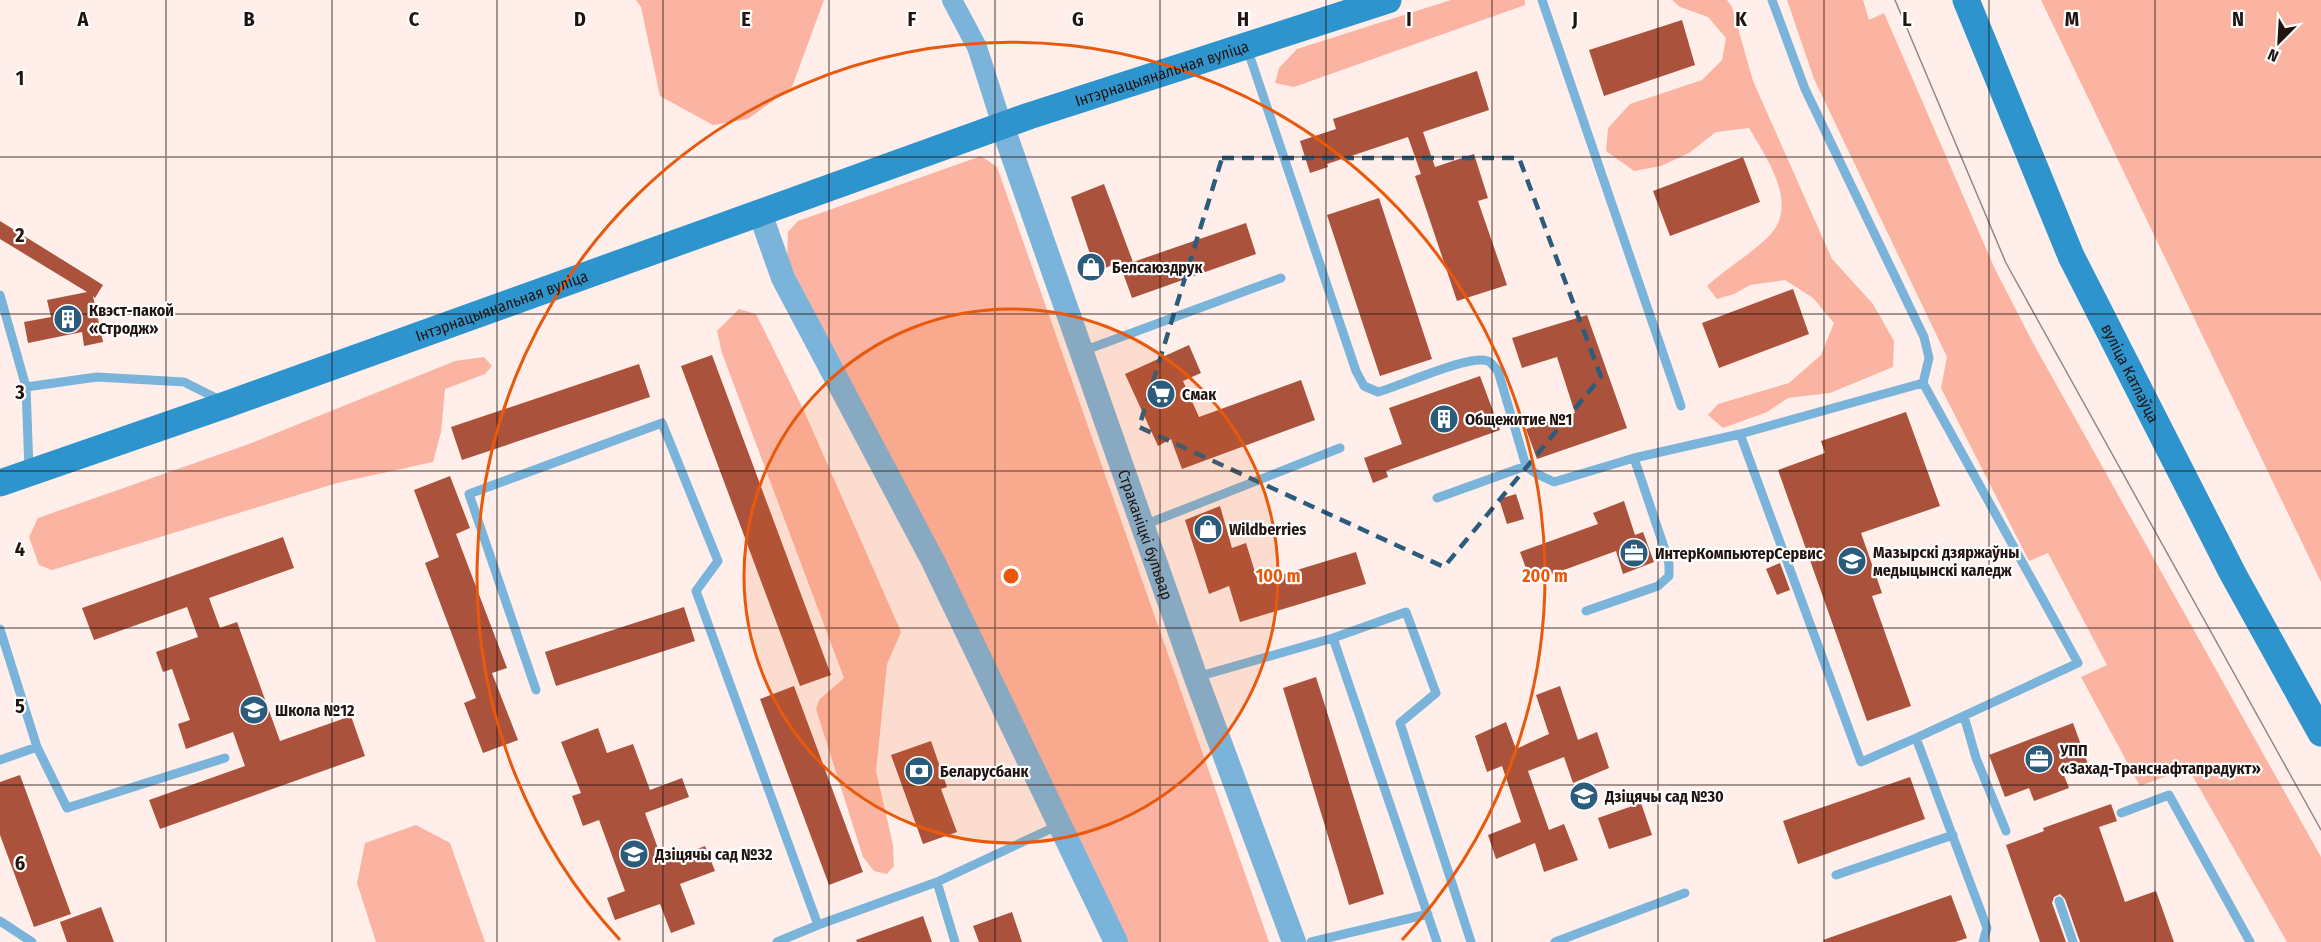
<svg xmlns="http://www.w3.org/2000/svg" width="2321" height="942" viewBox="0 0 2321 942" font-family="'Fira Sans Condensed',sans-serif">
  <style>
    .green { fill: #fbb4a1 }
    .building { fill: #ab523c }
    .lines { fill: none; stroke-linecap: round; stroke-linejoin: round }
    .service { stroke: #7ab4db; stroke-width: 9 }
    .minor { stroke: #7ab4db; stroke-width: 20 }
    .tertiary { stroke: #7ab4db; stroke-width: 24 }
    .secondary { stroke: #2e94cd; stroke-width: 27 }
    .tram { stroke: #988885; stroke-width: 1.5 }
    .marked { fill: none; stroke: #2c5c7b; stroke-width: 4.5; stroke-dasharray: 12 8; stroke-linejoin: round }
    .grid { fill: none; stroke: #221411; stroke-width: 1.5; stroke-opacity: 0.55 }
    .ring { fill: none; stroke: #e8590c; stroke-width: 3 }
    .labels { text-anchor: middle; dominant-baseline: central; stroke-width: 4.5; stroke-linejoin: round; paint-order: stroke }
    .street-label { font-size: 16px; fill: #221411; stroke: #fff }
    .poi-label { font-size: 16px; font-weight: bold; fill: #221411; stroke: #fff; text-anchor: start }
    .grid-label { font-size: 20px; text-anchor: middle; font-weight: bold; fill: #221411; stroke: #fff; stroke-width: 4.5; stroke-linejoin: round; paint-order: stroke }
    .centre { fill: #e8590c; stroke: #fff; stroke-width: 3 }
    .ring-label { font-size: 18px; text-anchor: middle; font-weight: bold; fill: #e8590c; stroke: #fff; stroke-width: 4.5; stroke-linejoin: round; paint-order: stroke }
  </style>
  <rect width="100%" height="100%" fill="#ffeeea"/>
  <path class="green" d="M636 0H824L792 87 748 119 713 125 660 96 641 7Z
    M1451 0H1525V5L1294 87 1275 83 1279 68 1297 49Z
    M1672 0H1727L1732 7 1753 81 1832 259 1873 304 1894 341 1893 367 1830 393 1788 398 1767 412 1723 428 1708 415 1718 404 1789 383 1821 355 1834 323 1813 298 1785 280 1750 285 1734 294 1717 299 1707 286C1726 268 1750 255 1768 237 1801 206 1766 157 1749 128L1716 132 1689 153 1661 166 1634 171 1606 151 1608 128 1630 104 1702 80 1722 60 1726 38 1708 17 1680 7Z
    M1787 0H1863L1869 20 1884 13 1994 267 2033 343 2321 857V942H2287L2188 768 2140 786 2081 677 2107 665 2048 553 2029 561 1941 388 1947 357 1814 79Z
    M2041 0H2321V582Z
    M981 156 997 167 1269 942H1128L787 259 788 232 798 221Z
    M739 309 756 314 805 413 901 632 887 664 876 771 893 845 894 866 887 874 874 871 863 857 816 709 819 700 844 678 722 353 717 331Z
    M484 357 492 366 485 374 445 389 441 432 433 462 337 483 52 570 39 565 29 537 38 518 249 444 455 361Z
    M416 825 450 843 485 942H376L357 883 365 843Z"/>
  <path class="building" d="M1682 20 1695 65 1604 96 1589 50Z
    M1477 71 1489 110 1423 132 1435 167 1474 154 1488 198 1478 201 1507 285 1457 301 1415 176 1421 174 1408 137 1327 164 1328 167 1310 173 1300 141 1336 129 1333 119Z
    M1743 157 1760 202 1670 236 1653 191Z
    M1104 184 1133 262 1246 223 1256 254 1132 298 1119 262 1096 272 1071 197Z
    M1379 198 1432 359 1380 376 1327 215Z
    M0 221 103 285 95 298 93 296 103 342 84 346 82 332 28 343 24 322 51 317 47 300 87 292 0 239Z
    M1793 289 1809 334 1719 368 1702 323Z
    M1587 315 1627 428 1537 459 1526 429 1575 413 1557 357 1522 368 1512 338Z
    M1189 345 1201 373 1183 381 1199 417 1301 380 1315 420 1182 469 1171 439 1158 446 1125 374Z
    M712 355 831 675 800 686 681 366Z
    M639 364 650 397 462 460 451 427Z
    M1480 376 1500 430 1386 471 1388 477 1373 483 1364 458 1402 444 1389 408Z
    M1906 412 1940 506 1861 533 1882 593 1872 596 1911 706 1867 721 1778 470 1825 453 1821 441Z
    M450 476 470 528 456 534 507 668 492 673 518 740 483 753 464 703 476 698 425 563 439 557 414 490Z
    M1516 494 1524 519 1507 524 1499 499Z
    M1624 501 1635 535 1643 532 1654 562 1623 574 1616 551 1531 582 1520 552 1598 524 1593 513Z
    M1220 506 1232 548 1246 543 1258 582 1356 552 1366 584 1240 622 1229 586 1209 594 1185 520Z
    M283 537 294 568 209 598 220 628 237 622 280 741 351 716 365 756 160 829 149 800 245 766 233 732 186 749 178 724 190 720 172 669 163 672 156 652 198 637 187 607 94 640 82 608Z
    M1780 563 1790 590 1777 595 1766 569Z
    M684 607 695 641 556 686 545 652Z
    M1316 677 1384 894 1349 905 1283 688Z
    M794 686 863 872 829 885 760 699Z
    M1560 686 1578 740 1597 732 1609 768 1573 783 1564 757 1528 771 1549 830 1564 824 1578 860 1544 872 1535 843 1496 859 1488 835 1521 822 1502 766 1487 772 1475 736 1506 722 1516 749 1549 734 1536 695Z
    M2073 723 2088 764 2063 773 2069 788 2034 801 2029 788 2005 797 1989 755Z
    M598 728 607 753 633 744 650 790 682 778 689 797 645 813 663 862 705 846 715 871 680 884 695 924 671 933 660 904 615 920 607 898 625 891 599 820 583 826 572 796 581 793 561 742Z
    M931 741 947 787 941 789 957 832 923 844 891 755Z
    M20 775 71 914 34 927 0 835V782Z
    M1910 777 1925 819 1798 864 1783 821Z
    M1641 803 1652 835 1609 849 1598 818Z
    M2111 804 2117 821 2099 827 2125 902 2156 891 2174 942H2080L2065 899 2060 894 2054 897 2052 903 2066 942H2040L2006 845 2044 831 2043 828Z
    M1951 895 1967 938 1955 942H1824L1823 940Z
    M101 907 114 942H67L60 922Z
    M1012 912 1022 942H979L973 926Z
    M923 916 932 942H857L856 940Z"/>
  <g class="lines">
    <path class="service" d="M1542 0 1681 406
      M1247 48 1356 371 1364 386 1378 392C1401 386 1469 354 1488 361 1492 363 1495 368 1498 371L1526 466 1535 473 1554 482 1634 458 1665 550 1669 564V576L1658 586 1586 611
      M0 295 26 387 29 470
      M1083 351 1281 278
      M1923 383 2078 663 1916 738 1987 928 1983 942
      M26 387 97 377 184 382 222 401
      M1740 434 1861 762 1916 738
      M1634 458 1740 434 1923 383 1929 358 1924 337 1805 89 1772 0
      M1437 498 1526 466
      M1144 525 1340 448
      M0 629 37 747 0 760
      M1333 638 1406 612 1436 693 1400 723 1471 942
      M1197 677 1333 638 1437 942
      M536 690 469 494 662 423 718 561 696 591 818 925 937 882 1059 825
      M1964 716 1976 758 2006 831
      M37 747 67 808 225 758
      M2121 813 2169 795 2250 942
      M1836 875 1953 835
      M937 882 955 942
      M2059 901 2073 942
      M0 921 32 942
      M777 942 818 925
      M1311 942 1428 914
      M1555 942 1685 893"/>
    <path class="minor" d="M952 0 977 47 1002 125"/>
    <g class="tertiary">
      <path id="s1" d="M1002 125 1196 678 1294 942"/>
      <path d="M760 213 783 278 933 561 1116 942"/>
    </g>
    <g class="secondary">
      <path id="s2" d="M1966 0 2071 256 2233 574 2321 733"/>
      <path id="s3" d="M0 483 228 404 1029 116 1388 0"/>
    </g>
    <path class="tram" d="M1895 0 2006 263 2321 830"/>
  </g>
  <path class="marked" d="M1222 158H1519L1601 377 1444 567 1139 427Z"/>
  <path class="grid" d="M166 0V942M332 0V942M497 0V942M663 0V942M829 0V942M995 0V942M1160 0V942M1326 0V942M1492 0V942M1658 0V942M1824 0V942M1989 0V942M2155 0V942M0 157H2321M0 314H2321M0 471H2321M0 628H2321M0 785H2321"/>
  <circle cx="1011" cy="576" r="267" fill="#e8590c" fill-opacity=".12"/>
  <g class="ring">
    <circle cx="1011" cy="576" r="267"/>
    <path d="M620 940A534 534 0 1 1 1402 940"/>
  </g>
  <defs>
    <g id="shop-disc" transform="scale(1.5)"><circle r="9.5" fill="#2c5c7b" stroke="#fff"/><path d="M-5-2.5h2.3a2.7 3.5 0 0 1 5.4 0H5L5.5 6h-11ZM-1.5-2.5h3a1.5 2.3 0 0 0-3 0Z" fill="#fff"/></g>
    <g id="building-disc" transform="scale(1.5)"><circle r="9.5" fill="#2c5c7b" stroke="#fff"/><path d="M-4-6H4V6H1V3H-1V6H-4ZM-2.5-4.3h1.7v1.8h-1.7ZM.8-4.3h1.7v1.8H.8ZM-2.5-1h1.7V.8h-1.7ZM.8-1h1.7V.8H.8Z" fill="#fff"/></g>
    <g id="supermarket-disc" transform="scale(1.5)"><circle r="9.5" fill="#2c5c7b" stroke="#fff"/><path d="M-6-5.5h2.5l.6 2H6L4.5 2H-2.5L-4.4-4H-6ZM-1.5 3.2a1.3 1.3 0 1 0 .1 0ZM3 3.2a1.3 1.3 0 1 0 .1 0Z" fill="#fff"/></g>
    <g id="office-disc" transform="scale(1.5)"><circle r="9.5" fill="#2c5c7b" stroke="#fff"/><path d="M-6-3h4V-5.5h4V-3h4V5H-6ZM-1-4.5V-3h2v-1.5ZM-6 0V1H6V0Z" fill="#fff"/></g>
    <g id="university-disc" transform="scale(1.5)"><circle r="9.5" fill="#2c5c7b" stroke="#fff"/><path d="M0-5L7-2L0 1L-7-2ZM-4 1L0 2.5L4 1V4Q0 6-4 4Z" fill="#fff"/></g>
    <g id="school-disc" transform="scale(1.5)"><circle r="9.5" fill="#2c5c7b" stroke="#fff"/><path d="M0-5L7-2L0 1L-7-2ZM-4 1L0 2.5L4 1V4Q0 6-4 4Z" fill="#fff"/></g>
    <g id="bank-disc" transform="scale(1.5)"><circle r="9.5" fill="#2c5c7b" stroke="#fff"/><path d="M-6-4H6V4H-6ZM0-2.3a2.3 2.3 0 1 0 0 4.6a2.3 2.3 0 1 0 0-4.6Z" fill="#fff"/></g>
  </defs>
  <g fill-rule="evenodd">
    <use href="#shop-disc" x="1091" y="267"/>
    <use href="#building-disc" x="68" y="319"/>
    <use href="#supermarket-disc" x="1161" y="394"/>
    <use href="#building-disc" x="1444" y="419"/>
    <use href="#shop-disc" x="1208" y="529"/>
    <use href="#office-disc" x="1634" y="553"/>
    <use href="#university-disc" x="1852" y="561"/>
    <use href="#school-disc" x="254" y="710"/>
    <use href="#office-disc" x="2039" y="759"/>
    <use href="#bank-disc" x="919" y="771"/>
    <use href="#school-disc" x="1584" y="796"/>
    <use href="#school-disc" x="634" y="854"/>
  </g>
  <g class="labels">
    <g class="street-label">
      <text stroke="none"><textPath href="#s3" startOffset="1232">Інтэрнацыянальная вуліца</textPath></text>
      <text stroke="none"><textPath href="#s3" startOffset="532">Інтэрнацыянальная вуліца</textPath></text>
      <text stroke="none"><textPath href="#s2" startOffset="408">вуліца Катлаўца</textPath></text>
      <text stroke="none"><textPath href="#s1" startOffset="434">Страканіцкі бульвар</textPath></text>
    </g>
    <g class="poi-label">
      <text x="1112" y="267">Белсаюздрук</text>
      <text x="89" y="310">Квэст-пакой<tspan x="89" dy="18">«Стродж»</tspan></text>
      <text x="1182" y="394">Смак</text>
      <text x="1465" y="419">Общежитие №1</text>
      <text x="1229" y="529">Wildberries</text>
      <text x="1873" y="552">Мазырскі дзяржаўны<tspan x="1873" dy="18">медыцынскі каледж</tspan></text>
      <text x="1655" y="553">ИнтерКомпьютерСервис</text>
      <text x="275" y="710">Школа №12</text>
      <text x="2060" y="750">УПП<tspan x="2060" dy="18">«Захад-Транснафтапрадукт»</tspan></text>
      <text x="940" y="771">Беларусбанк</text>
      <text x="1605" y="796">Дзіцячы сад №30</text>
      <text x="655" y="854">Дзіцячы сад №32</text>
    </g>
  </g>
  <g class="grid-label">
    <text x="83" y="26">A</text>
    <text x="249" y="26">B</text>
    <text x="414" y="26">C</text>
    <text x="580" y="26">D</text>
    <text x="746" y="26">E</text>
    <text x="912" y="26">F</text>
    <text x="1078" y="26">G</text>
    <text x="1243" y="26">H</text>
    <text x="1409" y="26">I</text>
    <text x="1575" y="26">J</text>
    <text x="1741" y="26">K</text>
    <text x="1907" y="26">L</text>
    <text x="2072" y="26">M</text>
    <text x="2238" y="26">N</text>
    <text x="20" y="85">1</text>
    <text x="20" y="242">2</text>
    <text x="20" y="399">3</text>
    <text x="20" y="556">4</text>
    <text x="20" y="713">5</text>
    <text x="20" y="870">6</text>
  </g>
  <circle cx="1011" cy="576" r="9" class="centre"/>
  <g class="ring-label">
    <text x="1278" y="582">100 m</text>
    <text x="1545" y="582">200 m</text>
  </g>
  <g transform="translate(2279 42) rotate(204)" stroke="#ffffff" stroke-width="4.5" paint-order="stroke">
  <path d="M0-4.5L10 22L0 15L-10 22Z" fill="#221411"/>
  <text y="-9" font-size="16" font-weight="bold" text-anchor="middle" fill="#221411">N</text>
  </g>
</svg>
